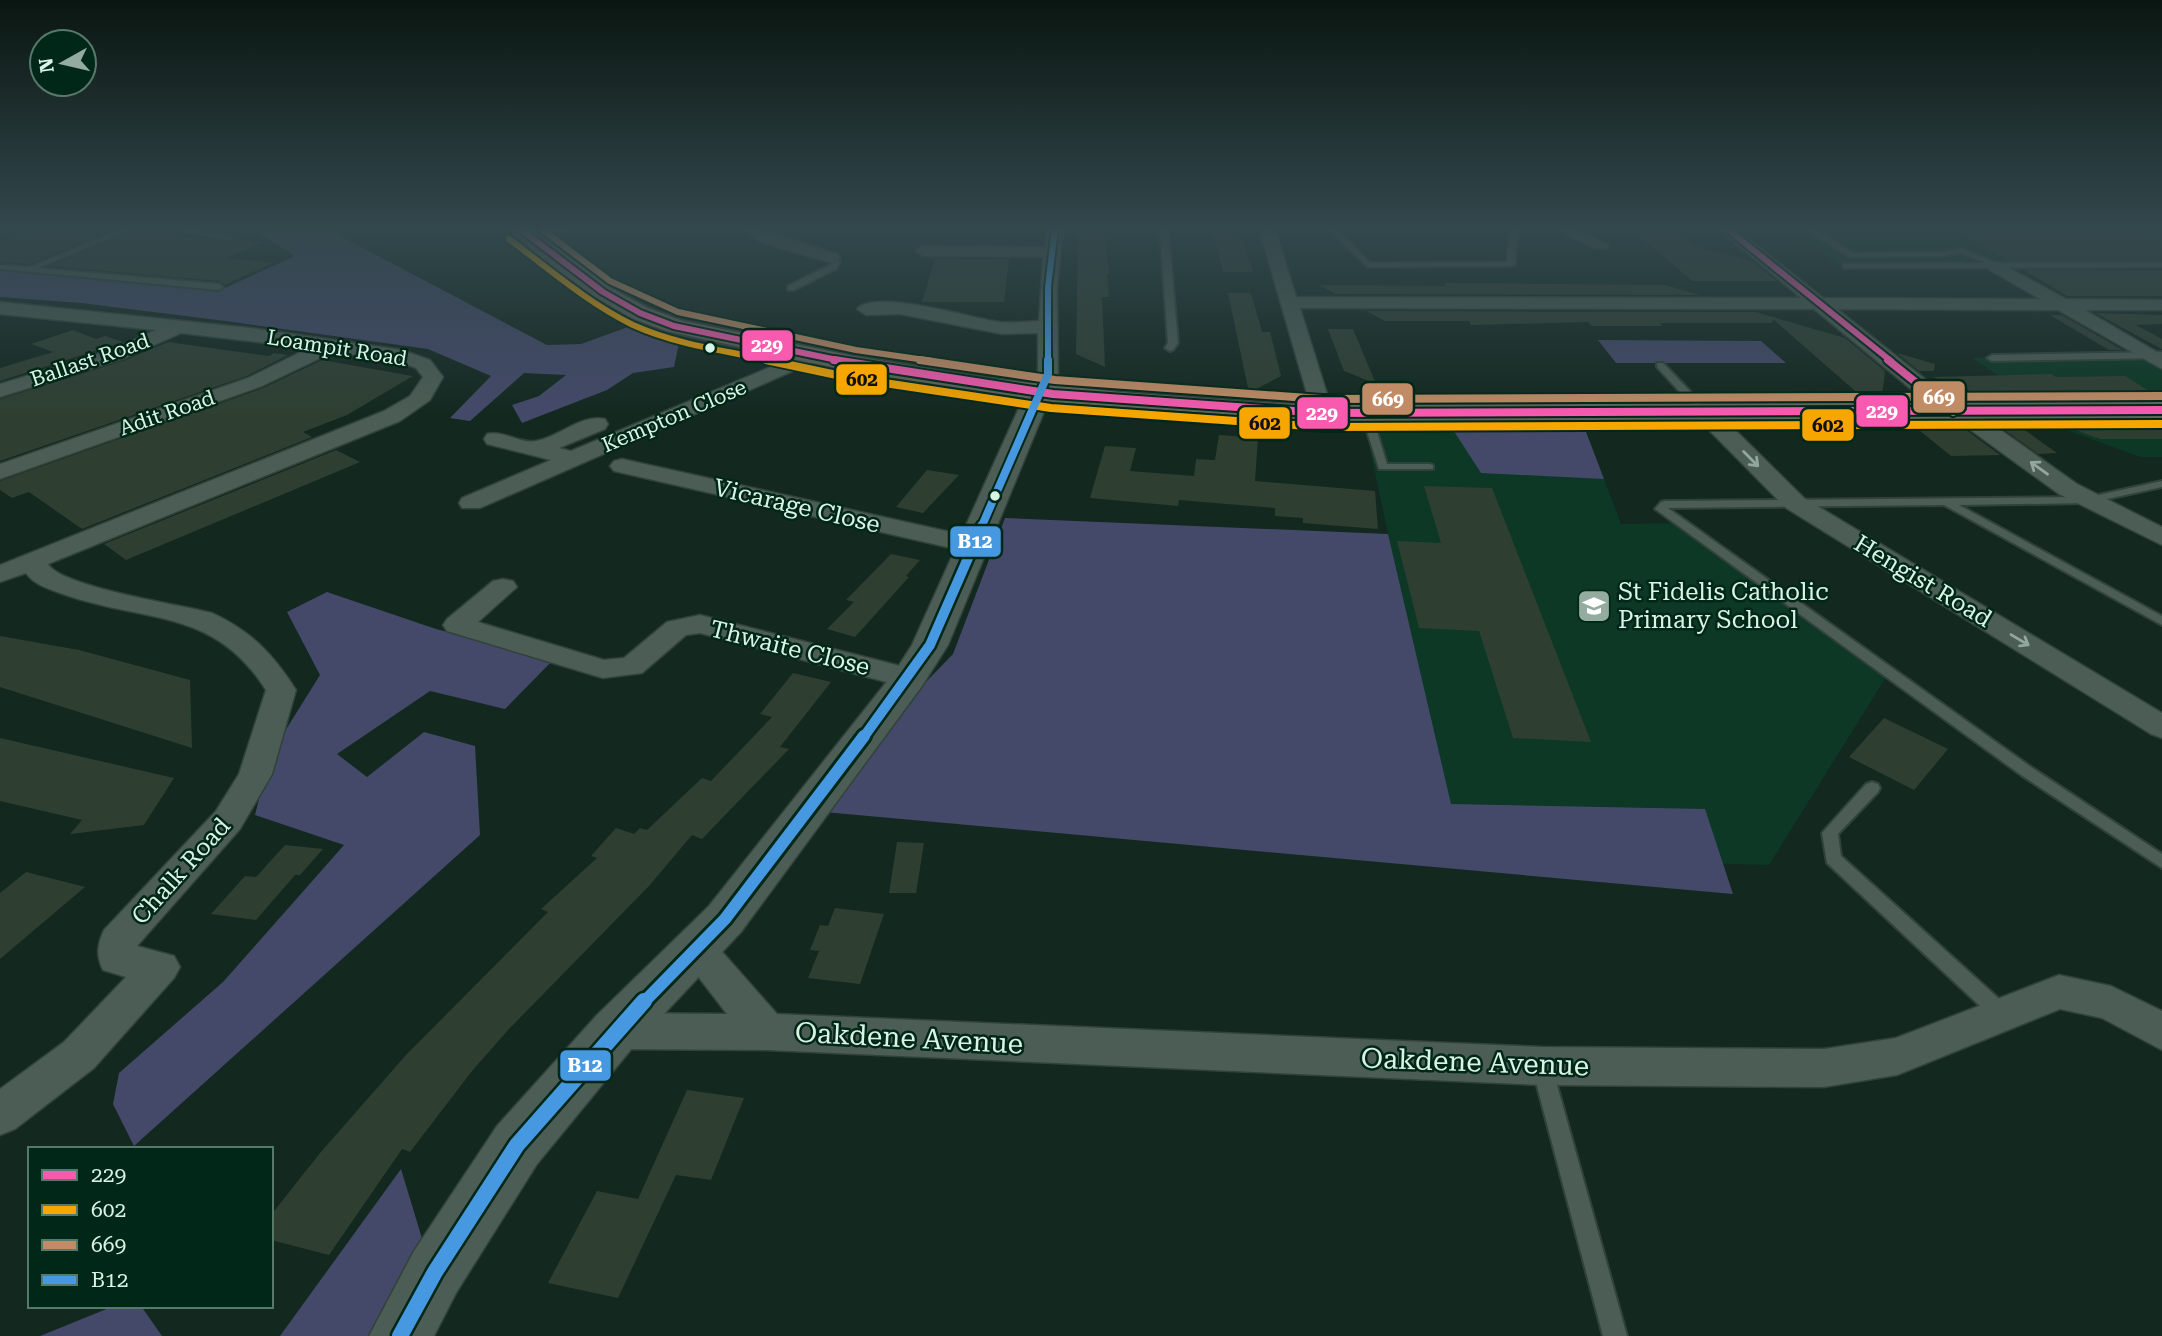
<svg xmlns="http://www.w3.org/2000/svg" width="2162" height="1336" viewBox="0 0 2162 1336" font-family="'Roboto Serif',serif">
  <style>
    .built { fill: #0c3825 }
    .green { fill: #444969 }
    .building { fill: #2e3f32 }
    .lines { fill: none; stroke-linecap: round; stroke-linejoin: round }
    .service-casing { stroke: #31423a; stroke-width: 4 }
    .minor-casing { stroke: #31423a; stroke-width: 3 }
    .tertiary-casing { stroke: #31423a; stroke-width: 3 }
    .primary-casing { stroke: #31423a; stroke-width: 4 }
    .service { fill: #4b5d54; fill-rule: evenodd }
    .minor { fill: #4b5d54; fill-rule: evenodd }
    .tertiary { fill: #4b5d54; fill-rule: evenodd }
    .primary { fill: #5f655b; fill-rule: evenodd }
    .bus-1-far1-casing { stroke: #002717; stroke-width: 10 }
    .bus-1-casing { stroke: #002717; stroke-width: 12 }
    .bus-2-far1-casing { stroke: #002717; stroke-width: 10 }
    .bus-2-casing { stroke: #002717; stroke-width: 12 }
    .bus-3-far1-casing { stroke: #002717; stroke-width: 10 }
    .bus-3-casing { stroke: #002717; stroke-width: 12 }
    .bus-4-far4-casing { stroke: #002717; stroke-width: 10 }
    .bus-4-far3-casing { stroke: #002717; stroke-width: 12 }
    .bus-4-far2-casing { stroke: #002717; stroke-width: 15 }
    .bus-4-far1-casing { stroke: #002717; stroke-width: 18 }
    .bus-4-casing { stroke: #002717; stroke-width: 21 }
    .bus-1-far1 { stroke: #f75aaf; stroke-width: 6 }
    .bus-1 { stroke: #f75aaf; stroke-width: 8 }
    .bus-2-far1 { stroke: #f7a600; stroke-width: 6 }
    .bus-2 { stroke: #f7a600; stroke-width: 8 }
    .bus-3-far1 { stroke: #c18c65; stroke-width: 6 }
    .bus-3 { stroke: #c18c65; stroke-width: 8 }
    .bus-4-far4 { stroke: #4699e1; stroke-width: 6 }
    .bus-4-far3 { stroke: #4699e1; stroke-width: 8 }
    .bus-4-far2 { stroke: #4699e1; stroke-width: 10 }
    .bus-4-far1 { stroke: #4699e1; stroke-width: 12 }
    .bus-4 { stroke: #4699e1; stroke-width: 16 }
    .oneway { stroke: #92a89c }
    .bus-dot { fill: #d9f3e4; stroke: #002717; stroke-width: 2.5 }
    .labels { text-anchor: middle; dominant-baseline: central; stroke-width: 5; stroke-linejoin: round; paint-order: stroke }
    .far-street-label { font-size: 21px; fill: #d9f3e4; stroke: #002717 }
    .street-label { font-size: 24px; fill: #d9f3e4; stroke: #002717 }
    .poi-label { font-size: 24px; fill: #d9f3e4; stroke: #002717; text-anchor: start }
    .near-street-label { font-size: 28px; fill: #d9f3e4; stroke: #002717 }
    .line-badge { stroke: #002717; stroke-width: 2.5 }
    .badge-label { font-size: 19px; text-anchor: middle; font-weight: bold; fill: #fff }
    .pale-badge-label { font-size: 19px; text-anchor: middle; font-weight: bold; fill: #111 }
  </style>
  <rect width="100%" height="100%" fill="#13281f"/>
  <path class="built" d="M1775 228H2162V264L1839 265 1795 235Z
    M2162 357V457H2140L2064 429 2040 404 1972 358Z
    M1583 424 1621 524 1672 523 1886 677 1769 865 1446 856 1388 534 1365 425Z"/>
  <path class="green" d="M221 228H339L344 238 547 345 581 344 639 323 679 343 674 367 633 373 607 390 522 423 512 405 539 396 566 375 524 373 470 421 450 418 491 376 428 349 226 321 81 303 0 297V270L95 273 218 291 295 256 257 232Z
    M1598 340 1761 341 1786 363H1616Z
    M1583 424 1604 479 1481 473 1450 425Z
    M1005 518 1388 534 1451 804 1705 809 1733 894 802 810 953 654Z
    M327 592 436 629 554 659 505 709 430 691 337 754 367 777 424 732 475 746 480 835 134 1146 113 1104 119 1073 223 982 344 845 255 815 270 755 320 675 287 612Z
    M401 1169 427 1255 375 1336H280Z
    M114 1306H141L162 1336H40Z"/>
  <path class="building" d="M39 228H116L30 264 0 262V242Z
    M1950 228H2145L2162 237V260H2007Z
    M137 230 228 242 233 239 264 242 226 258 272 263 225 285 219 281 49 266Z
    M1642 230H1676L1693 245 1752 261 1777 281H1693L1635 233H1646Z
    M1078 231H1105L1109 274H1107L1109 297H1102L1105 367 1076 354Z
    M1213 231 1243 240 1253 272H1223Z
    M935 259H1009L1004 302H922Z
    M2024 270H2162V296H2067Z
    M1444 283 1665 285 1700 295 1336 294 1319 285 1446 286Z
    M1228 293H1251L1262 332H1270L1281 376 1249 393Z
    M1366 311 1756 312 1845 338 1885 371 1882 397H1862L1773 319 1772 323H1660L1662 326H1592L1588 322 1471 325 1469 321H1385Z
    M2095 313 2162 315V324L2136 325 2162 339V349Z
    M2050 315H2062L2123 350H2109Z
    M1328 329H1353L1376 384 1344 371Z
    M73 330 96 339 105 336 123 342 0 381V368L53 352 31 344Z
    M168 342 269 356 274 353 288 355 247 376 0 461V399L126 360Z
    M1897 353 1935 364 1934 371H1919Z
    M322 360 413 376 347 415 303 432 312 437 82 529 29 492 12 498 0 490V481L263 388Z
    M2051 374 2056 377 2125 376 2162 399 1994 400 1933 377Z
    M2051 421H2162V439H2100Z
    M2022 428 2057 453 2038 454 2003 429Z
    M1965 429 2000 455 1951 456 1919 430Z
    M1219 435 1258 438 1255 481 1375 491 1378 529 1303 523V518L1275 516V508L1179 500 1178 506 1090 498 1105 446 1136 448 1130 471 1194 476 1196 459 1215 460Z
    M336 450 360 462 126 560 104 544Z
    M927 470 959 475 923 513 896 507Z
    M1424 486 1492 488 1591 742 1513 738 1479 631 1419 628 1397 541 1441 543Z
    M891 554 920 560 906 576 909 577 855 637 827 629 854 602 846 600Z
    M0 636 79 650 190 680 192 748 0 687Z
    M793 673 831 682 780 747 789 749 702 839 692 835 649 886 509 1029 472 1071 410 1152 402 1149 329 1255 271 1240V1215L320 1153 406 1055 548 912 541 909 597 858 591 856 616 828 634 834 640 828 647 830 702 778 711 781 772 717 760 714Z
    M1884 718 1948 749 1914 790 1849 757Z
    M0 738 174 778 144 825 70 834 82 820 0 801Z
    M897 842 924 843 916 893H889Z
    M285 845 323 849 300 875H295L256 920 211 914 245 876 256 877Z
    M26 872 85 887 0 959V893Z
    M835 908 884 914 860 984 808 978 819 951 810 950 820 925 828 926Z
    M687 1090 744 1098 711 1180 676 1175 618 1298 548 1283 597 1191 638 1199Z"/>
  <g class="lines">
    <g class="service-casing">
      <path id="service" d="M0 228H9L0 233Z
        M124 228H135L38 268 219 284 223 287 219 290 0 269V265L30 267Z
        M164 228H185L232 237 228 239Z
        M1160 228H1168L1178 343 1173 350 1170 351 1165 348 1168 343Z
        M1327 228H1335L1370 263 1507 262 1510 228H1518L1515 264 1511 266 1368 267Z
        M1800 228 1816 229 1852 253 1944 252 1962 249 1997 263H2162V267L1846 268H1843V264L1984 263 1961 253 1944 256 1850 257 1810 233Z
        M829 256H835L840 263 836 269 794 290H788V286L830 265 832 263Z
        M2162 352V358L1992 361 1987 358 1992 355Z
        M1657 363H1663L1707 409V413H1699L1657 367Z
        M1366 409 1371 412 1387 464H1429L1433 465V469H1379L1361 412Z
        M2162 481V487L2089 503 1959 505 2162 616V625L1944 505 1668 508 2031 767 2162 854V868L2021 775 1655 509 1661 502 1665 501 2089 497Z
        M1872 782 1878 784 1880 788 1878 792 1838 834 1841 856 2008 1007 2011 1013 2008 1019 2001 1021 1994 1019 1827 863 1822 833 1866 784Z
        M1542 1058 1549 1061 1552 1067 1627 1336H1603L1532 1067 1535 1061Z"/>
    </g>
    <g class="minor-casing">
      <path id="minor" d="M542 228H578L527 241 519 236 521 233Z
        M741 228C767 228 810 247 838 254L840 258 832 263 759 242Z
        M1047 228H1063L1057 287 1058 374 1047 394 1040 396 1029 390 1038 374V333L1002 334 900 314 866 315 857 309C874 288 974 319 1000 322 1013 323 1026 322 1039 321L1043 257 923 256 915 251 923 246 1045 247Z
        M1259 228H1275L1296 297 1801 298 1717 228H1735L1823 298 2040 299 1990 270 1987 266 1996 261 2066 299 2162 300V310H2085L2162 355V369L2058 310 1837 309 1959 406 1968 407 2077 484 2162 527V545L2059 494 1954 418 1945 417 1814 309 1300 308 1333 413 1322 420 1314 418Z
        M1551 228H1574L1609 245 1607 248H1595Z
        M0 302 250 328 402 350 430 360 443 377 430 400 400 421 48 564C61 587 182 605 212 613 251 631 273 654 296 690L272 774 240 829 137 946 174 956 180 967 174 978 94 1068 15 1129 0 1135V1089L64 1042 126 977 103 970C96 956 97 945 104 930L216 811 239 774 266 690C214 607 144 623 63 594 49 589 34 585 26 573L0 582V565L384 411 410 396 423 377 416 368 398 361 333 352 262 386 0 479V464L248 378 309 348 181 333 125 358 0 397V384L111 350 156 330 0 314Z
        M811 350 821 356 818 360 480 508H462L459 503 462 498 551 460 487 444 484 439 487 434C504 430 520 444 536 441 559 437 581 414 605 419L608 424 605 429 559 448 571 451Z
        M1703 404 1711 406 1804 498 2162 713V738L2151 734 1786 508 1695 416 1692 411 1695 406Z
        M622 459 973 537 982 540 986 545 982 550 973 553 614 471 610 466 614 461Z
        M503 579 513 581 517 587 478 622 604 660 624 658 667 622 700 615 920 671 924 678 920 685 909 688 700 633 686 635 642 673 603 678 447 631 443 625 447 619 493 581Z
        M696 933 710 938 777 1014 1542 1047 1824 1049 1896 1038 2059 975 2111 986 2162 1011V1050L2102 1018 2060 1009 1897 1075 1824 1087 1542 1085 767 1050 615 1049 600 1044 594 1031 600 1018 615 1013 727 1014 677 949 682 938Z"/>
    </g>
    <g class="tertiary-casing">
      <path id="tertiary" d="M1040 382 1049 384 1053 390 948 645 922 686 741 932 633 1047 537 1164 456 1293 434 1336H369L414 1251 497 1126 597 1015 709 906 896 670 912 645 1027 390 1031 384Z"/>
    </g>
    <g class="primary-casing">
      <path id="primary" d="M508 228H531L611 288 648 308 683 321 854 356 986 378 1120 392 1255 402 1322 405 2162 402V418L1322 421 1053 402 854 372 666 331 631 318 595 297 542 259Z"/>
    </g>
    <use href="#service" class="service"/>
    <use href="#minor" class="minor"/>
    <use href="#tertiary" class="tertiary"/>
    <use href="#primary" class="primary"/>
    <g class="bus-1-far1-casing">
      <path id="bus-1-far1" d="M519 228 603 292 640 313 674 326 842 361
        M1726 228 1891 361"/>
    </g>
    <g class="bus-1-casing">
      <path id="bus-1" d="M834 360 1053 394 1322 413 2162 410
        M1888 360 1953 412"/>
    </g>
    <g class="bus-2-far1-casing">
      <path id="bus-2-far1" d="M509 239C549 269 588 303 633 325 677 345 727 351 774 361"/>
    </g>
    <g class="bus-2-casing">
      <path id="bus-2" d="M766 360 851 378 1051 408 1322 427 2162 424"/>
    </g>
    <g class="bus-3-far1-casing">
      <path id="bus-3-far1" d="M540 228 610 281 678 312 856 350 932 361"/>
    </g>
    <g class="bus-3-casing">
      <path id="bus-3" d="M920 360 1055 380 1322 399 2162 396"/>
    </g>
    <g class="bus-4-far4-casing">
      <path id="bus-4-far4" d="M1048 361V287L1055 228"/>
    </g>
    <g class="bus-4-far3-casing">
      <path id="bus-4-far3" d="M981 528 1048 374V360"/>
    </g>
    <g class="bus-4-far2-casing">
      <path id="bus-4-far2" d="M863 738 930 645 982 526"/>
    </g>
    <g class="bus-4-far1-casing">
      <path id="bus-4-far1" d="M643 1003 725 919 864 736"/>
    </g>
    <g class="bus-4-casing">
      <path id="bus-4" d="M400 1336 435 1272 517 1145 644 1001"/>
    </g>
    <use href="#bus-1-far1" class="bus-1-far1"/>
    <use href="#bus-1" class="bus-1"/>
    <use href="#bus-2-far1" class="bus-2-far1"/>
    <use href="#bus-2" class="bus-2"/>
    <use href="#bus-3-far1" class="bus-3-far1"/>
    <use href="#bus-3" class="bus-3"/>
    <use href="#bus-4-far4" class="bus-4-far4"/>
    <use href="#bus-4-far3" class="bus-4-far3"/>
    <use href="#bus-4-far2" class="bus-4-far2"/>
    <use href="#bus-4-far1" class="bus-4-far1"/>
    <use href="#bus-4" class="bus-4"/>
  </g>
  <defs><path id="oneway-shaft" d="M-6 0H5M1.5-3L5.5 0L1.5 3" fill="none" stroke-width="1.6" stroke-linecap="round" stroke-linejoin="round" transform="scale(1.75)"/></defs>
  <g class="oneway">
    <use href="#oneway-shaft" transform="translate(1751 459) rotate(45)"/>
    <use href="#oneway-shaft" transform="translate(2039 468) rotate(-144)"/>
    <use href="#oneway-shaft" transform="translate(2020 640) rotate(31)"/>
  </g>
  <linearGradient id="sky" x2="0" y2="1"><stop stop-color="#0a1611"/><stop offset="0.55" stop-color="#33484d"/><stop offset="1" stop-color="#33484d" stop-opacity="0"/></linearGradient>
  <rect width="2162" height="415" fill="url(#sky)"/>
  <defs>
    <g id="school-square" transform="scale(1.75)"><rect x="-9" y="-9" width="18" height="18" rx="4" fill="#94ac9f" stroke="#002717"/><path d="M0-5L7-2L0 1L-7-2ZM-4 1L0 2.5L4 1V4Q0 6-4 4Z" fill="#fff"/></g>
  </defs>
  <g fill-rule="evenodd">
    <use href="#school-square" x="1594" y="606"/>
  </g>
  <g class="bus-dot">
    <circle cx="710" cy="348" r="6"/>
    <circle cx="995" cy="496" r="6"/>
  </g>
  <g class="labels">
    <g class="far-street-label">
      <text transform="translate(337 348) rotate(9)">Loampit Road</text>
      <text transform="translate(90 360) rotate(-19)">Ballast Road</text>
      <text transform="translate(167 413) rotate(-19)">Adit Road</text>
      <text transform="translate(674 416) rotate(-23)">Kempton Close</text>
    </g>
    <g class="street-label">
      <text transform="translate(797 506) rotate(13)">Vicarage Close</text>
      <text transform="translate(1923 581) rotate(31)">Hengist Road</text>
      <text transform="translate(790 648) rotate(14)">Thwaite Close</text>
      <text transform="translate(181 871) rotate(-48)">Chalk Road</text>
    </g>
    <g class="poi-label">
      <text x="1618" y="592">St Fidelis Catholic<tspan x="1618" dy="28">Primary School</tspan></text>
    </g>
    <g class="near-street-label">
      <text transform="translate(909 1038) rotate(3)">Oakdene Avenue</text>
      <text transform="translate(1475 1062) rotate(2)">Oakdene Avenue</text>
    </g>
  </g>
  <g class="line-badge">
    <rect x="741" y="329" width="53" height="33" rx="7" fill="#f75aaf"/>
    <rect x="835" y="363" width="53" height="33" rx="7" fill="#f7a600"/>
    <rect x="1912" y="380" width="54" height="34" rx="7" fill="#c18c65"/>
    <rect x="1361" y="382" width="53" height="34" rx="7" fill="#c18c65"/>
    <rect x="1855" y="394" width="54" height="34" rx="7" fill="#f75aaf"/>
    <rect x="1296" y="396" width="53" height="34" rx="7" fill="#f75aaf"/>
    <rect x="1238" y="406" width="53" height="34" rx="7" fill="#f7a600"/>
    <rect x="1801" y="408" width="54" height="34" rx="7" fill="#f7a600"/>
    <rect x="949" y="525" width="53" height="33" rx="7" fill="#4699e1"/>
    <rect x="559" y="1049" width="53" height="33" rx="7" fill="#4699e1"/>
  </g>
  <g class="badge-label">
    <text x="767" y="352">229</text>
    <text x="1939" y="404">669</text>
    <text x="1388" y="406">669</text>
    <text x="1882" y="418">229</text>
    <text x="1322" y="420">229</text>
    <text x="975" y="548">B12</text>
    <text x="585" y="1072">B12</text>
  </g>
  <g class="pale-badge-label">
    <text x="862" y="386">602</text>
    <text x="1265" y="430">602</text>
    <text x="1828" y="432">602</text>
  </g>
  <rect x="28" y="1147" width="245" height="161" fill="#002717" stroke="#577969" stroke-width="2"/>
  <rect x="42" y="1170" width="35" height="10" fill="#f75aaf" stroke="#577969" stroke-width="2"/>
  <text x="91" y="1182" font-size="21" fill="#d9f3e4">229</text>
  <rect x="42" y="1205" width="35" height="10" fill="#f7a600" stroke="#577969" stroke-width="2"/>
  <text x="91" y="1217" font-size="21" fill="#d9f3e4">602</text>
  <rect x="42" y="1240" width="35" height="10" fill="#c18c65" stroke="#577969" stroke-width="2"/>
  <text x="91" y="1252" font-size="21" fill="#d9f3e4">669</text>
  <rect x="42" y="1275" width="35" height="10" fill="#4699e1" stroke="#577969" stroke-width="2"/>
  <text x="91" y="1287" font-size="21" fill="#d9f3e4">B12</text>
  <g transform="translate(63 63) rotate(262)"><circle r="33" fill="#002717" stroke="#577969" stroke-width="2"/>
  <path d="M0-5L12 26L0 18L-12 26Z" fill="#94ac9f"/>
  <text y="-10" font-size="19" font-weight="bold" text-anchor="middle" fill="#d9f3e4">N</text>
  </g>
</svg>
